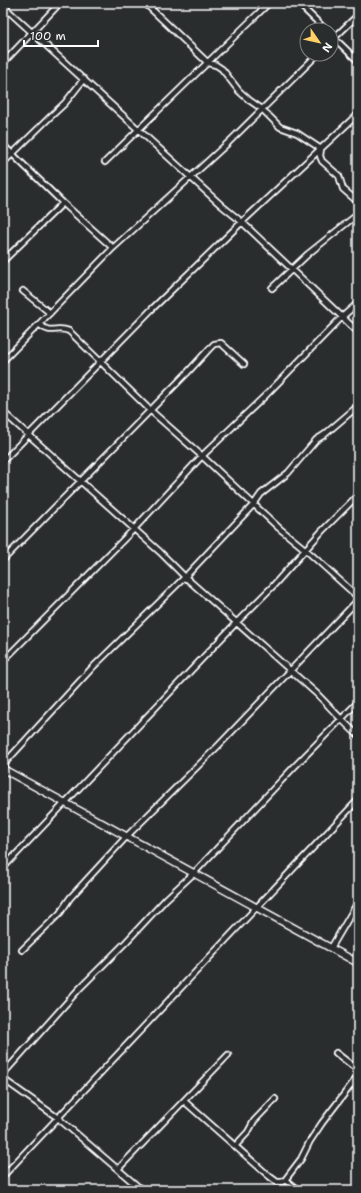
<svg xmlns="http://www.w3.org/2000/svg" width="361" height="1193" viewBox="0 0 361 1193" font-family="'Shantell Sans',sans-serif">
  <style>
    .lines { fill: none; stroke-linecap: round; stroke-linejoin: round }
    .street-casing { stroke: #fff; stroke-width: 8 }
    .secondary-casing { stroke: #fff; stroke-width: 9 }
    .street { stroke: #2a2d2e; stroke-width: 4.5 }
    .secondary { stroke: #2a2d2e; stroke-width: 6 }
  </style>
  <rect width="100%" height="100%" fill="#2a2d2e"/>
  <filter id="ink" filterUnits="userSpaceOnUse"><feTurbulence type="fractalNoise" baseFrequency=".025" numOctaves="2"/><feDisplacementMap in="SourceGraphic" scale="8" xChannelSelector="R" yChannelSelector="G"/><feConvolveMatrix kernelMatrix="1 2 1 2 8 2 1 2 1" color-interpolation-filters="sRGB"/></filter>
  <g filter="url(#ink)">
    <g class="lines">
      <g class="street-casing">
        <path id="street" d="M145 3 208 63 216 65 222 69 239 91 249 100 262 109 280 127 297 133 321 149 320 156 322 161 339 176 343 189 358 202
          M298 3 326 30
          M3 6 221 205 242 222 358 332
          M331 35 358 61
          M331 41 358 15
          M3 63 60 3
          M3 145 63 203 113 248
          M105 162 269 3
          M3 163 49 118 65 103 84 79
          M3 261 63 203
          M272 288 308 254 358 214
          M23 291 50 313
          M39 324C53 336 55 325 69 331L150 410 202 456 279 528 306 550 358 597
          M3 361 113 248 229 142 318 54
          M3 412 160 552 185 577 317 694C331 708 343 722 358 735
          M3 461 152 309 242 222 358 114
          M3 560 187 373 209 349 214 344 221 343 244 364
          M3 661 134 529 202 456 267 394 342 317 358 303
          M3 765 92 668 185 577 254 504 261 494 288 473 316 440 324 435 358 406
          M3 868 236 623 272 587 322 531 358 495
          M331 948 358 902
          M22 950 60 913 70 898 127 836 219 745 358 600
          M336 1053 358 1070
          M3 1074 79 989 126 942 166 899 194 873 295 766 358 702
          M3 1079 58 1118 142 1190
          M184 1101 269 1176 277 1182H282L285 1180 301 1159 310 1141 322 1123 358 1076
          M236 1145 248 1132 254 1121 275 1099
          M118 1169 228 1055
          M3 1176 358 800
          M285 1180 298 1190"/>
      </g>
      <g class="secondary-casing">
        <path id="secondary" d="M3 769 358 963"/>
      </g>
      <use href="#street" class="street"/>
      <use href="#secondary" class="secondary"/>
    </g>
  </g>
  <rect width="361" height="1193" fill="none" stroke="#2a2d2e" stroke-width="16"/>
  <rect x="8" y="8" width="345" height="1177" fill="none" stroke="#fff" stroke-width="1.5" filter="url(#ink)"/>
  <g transform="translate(319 42) rotate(124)"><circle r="19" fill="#2a2d2e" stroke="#7f8182"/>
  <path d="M0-3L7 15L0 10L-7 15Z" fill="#ffd166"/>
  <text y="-6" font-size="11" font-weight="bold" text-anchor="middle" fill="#ffffff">N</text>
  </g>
  <path d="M24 40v6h74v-6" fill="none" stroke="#ffffff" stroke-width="2"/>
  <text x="30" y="40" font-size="12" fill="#ffffff" stroke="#2a2d2e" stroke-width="3" paint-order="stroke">100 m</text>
</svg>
